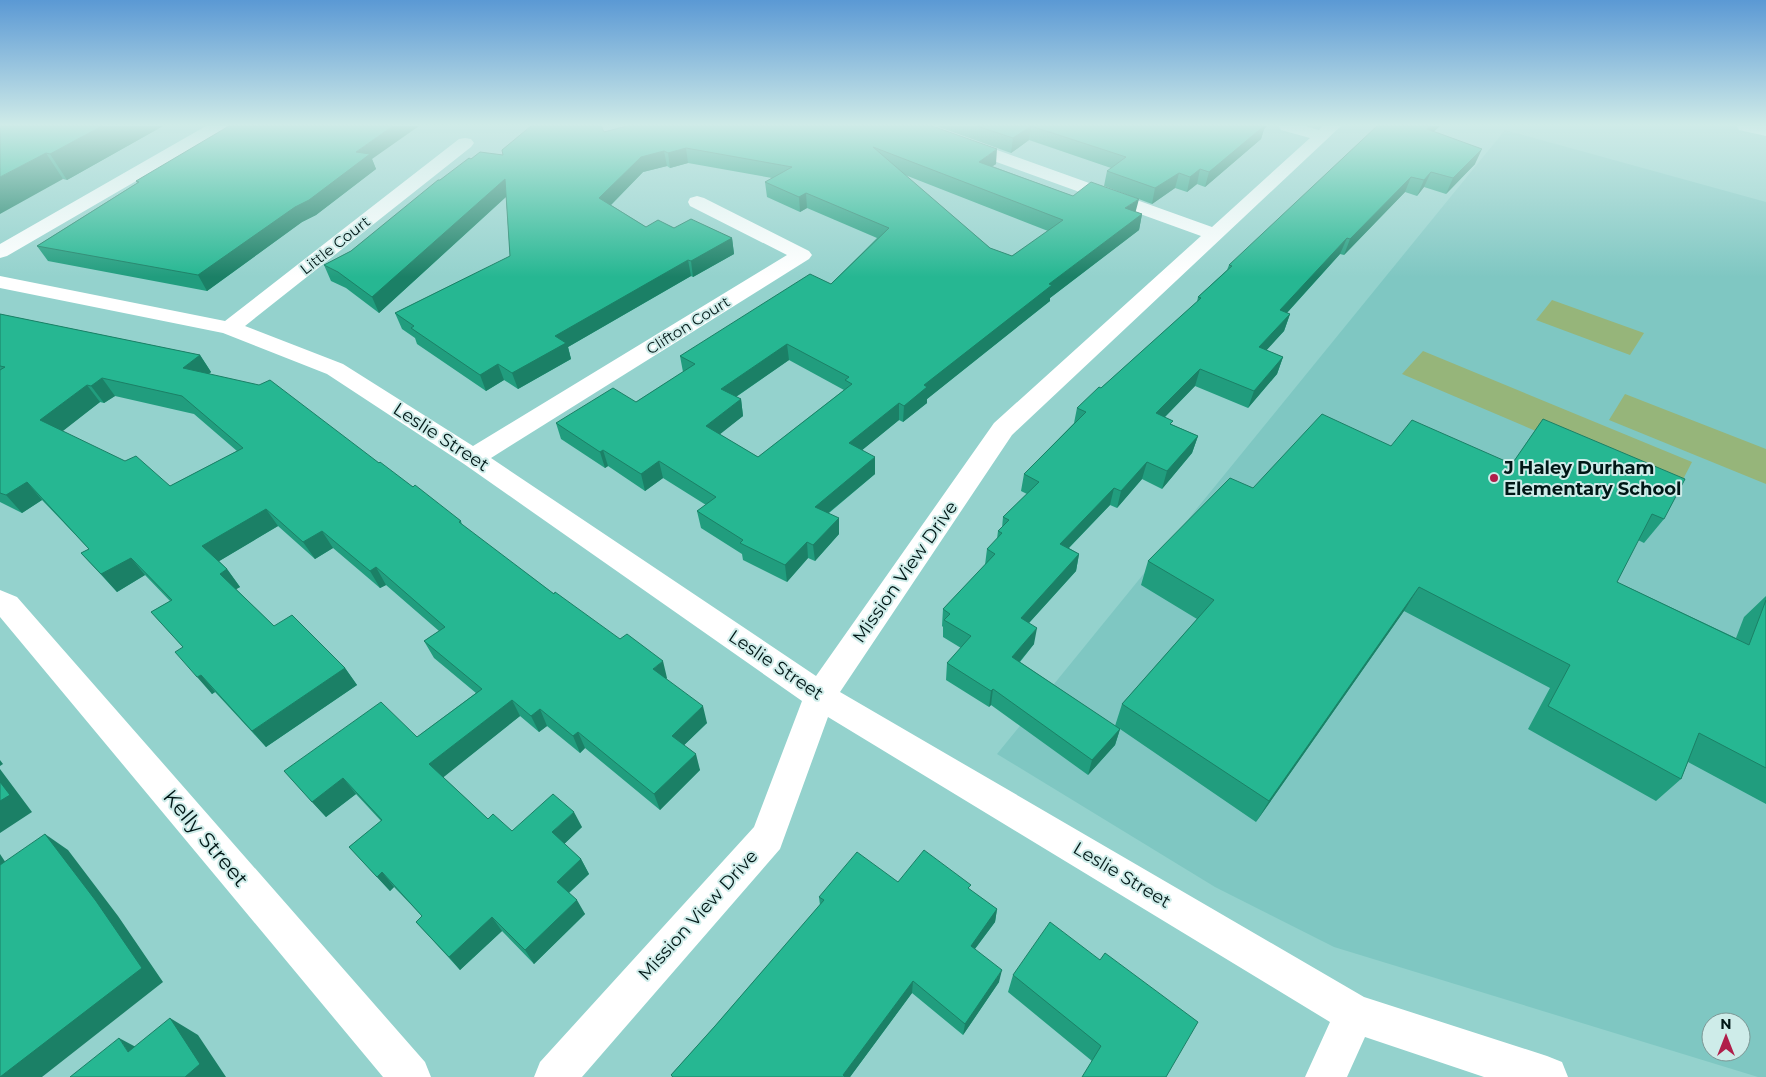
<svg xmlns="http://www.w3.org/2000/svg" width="1766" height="1077" viewBox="0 0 1766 1077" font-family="Montserrat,sans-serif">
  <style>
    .built { fill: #7fc7c2; fill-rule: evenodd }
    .green { fill: #96b57a }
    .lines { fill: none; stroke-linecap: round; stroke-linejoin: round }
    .minor { fill: #fff; fill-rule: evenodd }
    .secondary { fill: #fff; fill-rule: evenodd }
    .wall { fill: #219d7e; fill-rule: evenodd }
    .shaded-wall { fill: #1b8066 }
    .building { fill: #26b792; stroke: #1b8066; fill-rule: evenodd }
    .poi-dot { fill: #b01e4a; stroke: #ceece9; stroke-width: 2 }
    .labels { text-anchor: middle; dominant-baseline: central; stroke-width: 4; stroke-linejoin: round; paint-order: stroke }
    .far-street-label { font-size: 15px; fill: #001716; stroke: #ceece9 }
    .street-label { font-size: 18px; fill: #001716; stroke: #ceece9 }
    .poi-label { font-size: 18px; font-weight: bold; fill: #001716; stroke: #ceece9; text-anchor: start }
    .near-street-label { font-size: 21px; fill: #001716; stroke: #ceece9 }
  </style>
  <rect width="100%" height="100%" fill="#94d2cd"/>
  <path class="built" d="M1505 130 1766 202V1077H1758L1334 947 1215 887 997 754ZM1711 1022H1741V1052H1711Z"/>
  <path class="green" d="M1552 300 1644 333 1630 355 1536 320Z
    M1423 351 1692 462 1677 491 1402 374Z
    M1625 394 1766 449V484L1609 420Z"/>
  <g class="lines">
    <path class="minor" d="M206 126H226L224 130 7 256 0 258V244Z
      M906 126H930L1212 227 1310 138 1281 130 1279 126H1305L1319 130 1323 126H1341L1012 435 840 692 1364 997 1547 1056 1562 1062 1568 1077H1484L1365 1037 1347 1077H1305L1330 1022 828 717 780 849 582 1077H534L540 1062 754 827 802 701 464 464 327 374 223 333 0 288V276L225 321 459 139 465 138 471 139 474 143 471 147 245 326 343 364 473 446 787 255 690 206 688 202 690 198 697 196 704 198 809 251 812 255 809 259 491 458 816 676 994 423 1201 236 908 130Z
      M0 590 17 597 425 1062 431 1077H383L0 617Z"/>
    <path class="secondary" d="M1737 126H1766V136L1739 130Z"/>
  </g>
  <path class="wall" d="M0 126H163L67 180 63 179Z
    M932 126 996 164 992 166 1073 196 1142 214 1139 230 1050 298V301L927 399V403L903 422 899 420 862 450 875 474 829 513 839 534 815 561 808 558 787 582 743 560 742 554 701 528 697 511 706 505 663 478 645 491 608 466 605 468 561 439 556 423 636 402 683 372 680 356 831 284 877 238 807 208 800 212 767 197 765 182 772 178 688 163 670 168 667 166 643 172 611 205 646 227 674 228 732 238 734 254 693 277 691 276 568 347 571 359 518 389 504 380 486 391 417 344 415 338 402 329 395 313 510 256 506 197 379 313 346 288 331 281 324 265 351 251 440 180 471 159 503 155 604 132ZM905 175 1048 231 1012 256 990 248ZM789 360 844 390 758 457 719 434 743 416 741 399 736 397Z
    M936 126H1267L1264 129 1261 139 1205 187 1197 184 1187 192 1175 188 1152 204 1104 186 1107 171 1111 168 1029 140 1011 153Z
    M1434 132 1475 164 1446 194 1424 187 1417 196 1405 192 1344 255 1340 254 1287 313 1290 314 1284 331 1266 350 1283 357 1277 374 1248 408 1195 386 1165 417 1171 424 1198 436 1192 453 1162 489 1142 479 1117 508 1110 505 1069 548 1079 554 1076 571 1029 623 1034 644 1020 662 1115 726 1122 704 1197 619 1141 585 1148 561 1253 488 1391 446 1512 464 1543 419 1664 519 1644 543 1638 540 1617 582 1736 638 1744 617 1766 596V804L1688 762 1681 779 1656 801 1528 729 1550 688 1404 611 1256 822 1120 729 1115 745 1088 775 991 705 989 707 946 680 947 663 961 648 943 637V627L942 626 943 609 985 565 987 549 997 539 998 531 1002 528 1003 517 1027 494 1021 491 1024 474 1074 423 1077 408 1101 388 1197 302 1198 297 1227 270 1229 265Z
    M372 159 376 169 316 215 302 222 207 291 48 261 37 246 137 183 136 181Z
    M0 314 200 355 211 372 209 374 379 463 461 521 462 525 554 594 667 678 666 679 707 723 684 745 700 770 660 810 585 748 580 753 547 726 539 732 520 716 443 777 488 819 512 831 582 827 564 844 581 859 589 874 569 893 585 914 534 964 502 931 460 970 416 922 422 916 394 887 390 891 349 847 381 821 356 794 326 817 284 771 417 737 476 693 434 658 424 641 439 631 386 585 380 588 333 548 315 559 278 526 219 561 227 569 240 587 236 589 274 626 345 668 357 685 266 747 215 692 212 694 183 647 151 612 170 601 145 575 117 592 81 553 89 549 42 500 22 513 0 502ZM115 396 194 414 237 451 170 486 62 431 100 402 104 403Z
    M898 882 970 890 997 909 995 922 975 949 999 982 963 1035 912 993 850 1077H672L671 1075 715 1026 820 905 819 897Z
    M1013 975 1166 1077 1092 1061 1008 992Z"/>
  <path class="shaded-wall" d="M102 126H163L67 180 50 154Z
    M393 126H419L372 159 376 169 316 215 302 222 207 291 198 275 356 152Z
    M1031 126 1029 140 1011 153 1013 138Z
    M1257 126H1267L1264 129 1261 139 1205 187 1209 172Z
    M1431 126H1440L1421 144 1427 129Z
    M686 148 688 163 670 168 668 153Z
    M997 149 996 164 978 176 979 162Z
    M1482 149 1475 164 1446 194 1453 178Z
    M664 151 667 166 643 172 603 213 599 198 641 157Z
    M46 153 63 179 0 214V177Z
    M1200 169 1197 184 1187 192 1190 177Z
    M1431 172 1424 187 1417 196 1424 180Z
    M1179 173 1175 188 1152 204 1155 188Z
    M1411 177 1405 192 1344 255 1350 239Z
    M505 179 509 194 379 313 372 297Z
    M806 193 807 208 800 212 799 197Z
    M1139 199 1135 214 1125 208Z
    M1142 214 1139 230 1050 298V301L927 399V403L903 422 904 406 924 385 1049 284Z
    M732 238 734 254 693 277 691 261Z
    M1347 238 1340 254 1274 327 1280 310Z
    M688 260 691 276 568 347 571 359 518 389 512 373 555 336Z
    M1290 314 1284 331 1254 364 1259 347Z
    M787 344 789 360 724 405 721 389Z
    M200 355 211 372 195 385 183 368Z
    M1283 357 1277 374 1248 408 1254 391Z
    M498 364 504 380 486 391 480 375Z
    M1200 369 1195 386 1152 430 1156 413Z
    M102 378 115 396 104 403 91 386Z
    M87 385 100 402 54 438 40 420Z
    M741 399 743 416 709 443 706 426Z
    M899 403V420L850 460 849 443Z
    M1198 436 1192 453 1162 489 1167 471Z
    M603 450 608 466 605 468 600 452Z
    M875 457V474L816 523 815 507Z
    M659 461 663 478 645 491 641 474Z
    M1147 462 1142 479 1117 508 1121 491Z
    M27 482 42 500 22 513 6 495Z
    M1114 488 1110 505 1057 560 1060 544Z
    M266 509 278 526 216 563 202 546Z
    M839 518V534L815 561 813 545Z
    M322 531 333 548 315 559 303 542Z
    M807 542 808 558 787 582 785 565Z
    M1079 554 1076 571 1018 635 1021 618Z
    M131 558 145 575 117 592 101 574Z
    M376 567 386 585 380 588 370 571Z
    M227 569 240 587 233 591 220 574Z
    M1419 587 1404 611 1256 822 1269 801Z
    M1037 628 1034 644 1010 673 1012 657Z
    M663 661 667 678 658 686 653 669Z
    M345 668 357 685 266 747 252 731Z
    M201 675 215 692 212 694 197 677Z
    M993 689 991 705 989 707 991 691Z
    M512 700 520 716 440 780 429 764Z
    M703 706 707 723 677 752 672 736Z
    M540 709 547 726 539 732 531 716Z
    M1120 729 1115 745 1088 775 1092 760Z
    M578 732 585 748 580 753 573 736Z
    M696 754 700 770 660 810 654 794Z
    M0 760 3 764 0 766Z
    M0 769 32 812 0 833Z
    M343 778 356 794 326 817 312 802Z
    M574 812 582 827 560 848 552 832Z
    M45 834 68 850 118 916 163 982 42 1077H0Z
    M0 854 20 884 0 870Z
    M581 859 589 874 565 896 557 882Z
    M382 872 394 887 390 891 377 877Z
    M577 900 585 914 534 964 525 950Z
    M997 909 995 922 968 958 971 946Z
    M492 917 502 931 460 970 449 957Z
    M1002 970 999 982 963 1035 965 1024Z
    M913 981 912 993 850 1077H843V1075Z
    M170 1018 198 1035 226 1077H185Z
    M119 1038 149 1054 128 1052Z"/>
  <path class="building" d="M0 126H102L50 154 46 153 0 177Z
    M229 126H393L356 152 370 154 309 200 295 207 198 275 37 246 139 182 136 181Z
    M531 126H601L604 132 627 126H932L997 149 979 162 1073 196 1091 182 1139 199 1125 208 1142 214 1049 284 1052 285 924 385 927 387 904 406 899 403 849 443 875 457 815 507 839 518 813 545 807 542 785 565 740 543 743 540 697 511 716 497 659 461 641 474 603 450 600 452 556 423 613 388 636 402 695 364 680 356 810 274 831 284 889 228 806 193 799 197 765 182 792 167 686 148 668 153 664 151 641 157 599 198 646 227 658 220 674 228 691 219 732 238 691 261 688 260 555 336 566 343 512 373 498 364 480 375 411 328 414 326 395 313 510 256 505 179 372 297 338 272 324 265 351 251 438 180H440L469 158 471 159 480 152 503 155 502 150ZM873 147 1063 220 1012 256 990 248ZM787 344 849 377 845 380 852 384 758 457 706 426 741 399 721 389Z
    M977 126H1031L1013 138Z
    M1031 126H1264L1209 172 1200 169 1190 177 1179 173 1155 188 1107 171 1126 157Z
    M1377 126H1431L1427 129 1482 149 1453 178 1431 172 1424 180 1411 177 1350 239 1347 238 1280 310 1290 314 1259 347 1283 357 1254 391 1200 369 1156 413 1173 421 1170 424 1198 436 1167 471 1147 462 1121 491 1114 488 1060 544 1079 554 1021 618 1037 628 1012 657 1120 729 1092 760 993 689 991 691 947 663 971 636 944 620 950 614 943 609 995 554 987 549 1002 533 998 531 1009 520 1003 517 1039 482 1024 474 1086 412 1077 408 1099 387 1101 388 1201 298 1198 297 1232 266 1229 265Z
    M0 314 200 355 183 368 259 385 270 380 379 463 380 462 413 487 415 485 461 521 459 522 554 594 555 592 620 639 627 634 663 661 653 669 703 706 672 736 696 754 654 794 578 732 573 736 540 709 531 716 512 700 429 764 488 819 493 814 512 831 553 794 574 812 552 832 581 859 557 882 577 900 525 950 492 917 449 957 416 922 422 916 382 872 377 877 349 847 382 820 343 778 312 802 284 771 381 702 417 737 482 689 424 641 445 627 376 567 370 571 322 531 303 542 266 509 202 546 227 569 220 574 274 626 292 615 345 668 252 731 201 675 197 677 175 652 183 647 151 612 172 600 131 558 101 574 81 553 89 549 27 482 6 495 0 493V370L5 367 0 366ZM102 378 182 396 243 448 170 486 136 456 125 461 40 420 87 385 91 386Z
    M1322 414 1391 446 1412 420 1512 464 1543 419 1685 479 1664 519 1652 514 1617 582 1749 645 1766 600V768L1699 733 1681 779 1548 706 1570 665 1419 587 1269 801 1122 704 1214 600 1148 561 1230 478 1253 488Z
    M0 782 10 795 0 801Z
    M45 834 96 901 142 968 0 1077V865Z
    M924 850 971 885 968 888 997 909 971 946 1002 970 965 1024 913 981 843 1075 845 1077H673L671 1075 715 1026 824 900 819 897 857 852 898 882Z
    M1050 922 1100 960 1105 953 1198 1022 1166 1077H1082L1101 1046 1013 975Z
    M170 1018 200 1064 185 1077H70L119 1038 128 1052Z"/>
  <linearGradient id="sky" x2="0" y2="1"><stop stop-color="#5b99d4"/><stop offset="0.45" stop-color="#cfebe8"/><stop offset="1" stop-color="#cfebe8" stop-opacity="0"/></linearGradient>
  <rect width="1766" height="277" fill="url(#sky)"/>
  <circle class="poi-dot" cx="1494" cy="478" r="5"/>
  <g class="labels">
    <g class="far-street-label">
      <text transform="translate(335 245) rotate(-38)">Little Court</text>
      <text transform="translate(688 325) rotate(-32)">Clifton Court</text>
    </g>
    <g class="street-label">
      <text transform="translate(441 437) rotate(33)">Leslie Street</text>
      <text transform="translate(905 572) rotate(-55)">Mission View Drive</text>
      <text transform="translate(776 665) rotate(34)">Leslie Street</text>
      <text transform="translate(1122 875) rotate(31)">Leslie Street</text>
      <text transform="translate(698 915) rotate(-48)">Mission View Drive</text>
    </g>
    <g class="poi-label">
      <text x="1504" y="468">J Haley Durham<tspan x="1504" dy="21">Elementary School</tspan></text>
    </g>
    <g class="near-street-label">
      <text transform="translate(206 838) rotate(50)">Kelly Street</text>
    </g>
  </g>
  <g transform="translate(1726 1037)"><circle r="24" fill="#ceece9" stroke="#7c9795"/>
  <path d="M0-4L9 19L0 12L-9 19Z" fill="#b01e4a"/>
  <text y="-8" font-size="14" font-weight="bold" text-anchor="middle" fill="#001716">N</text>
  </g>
</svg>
